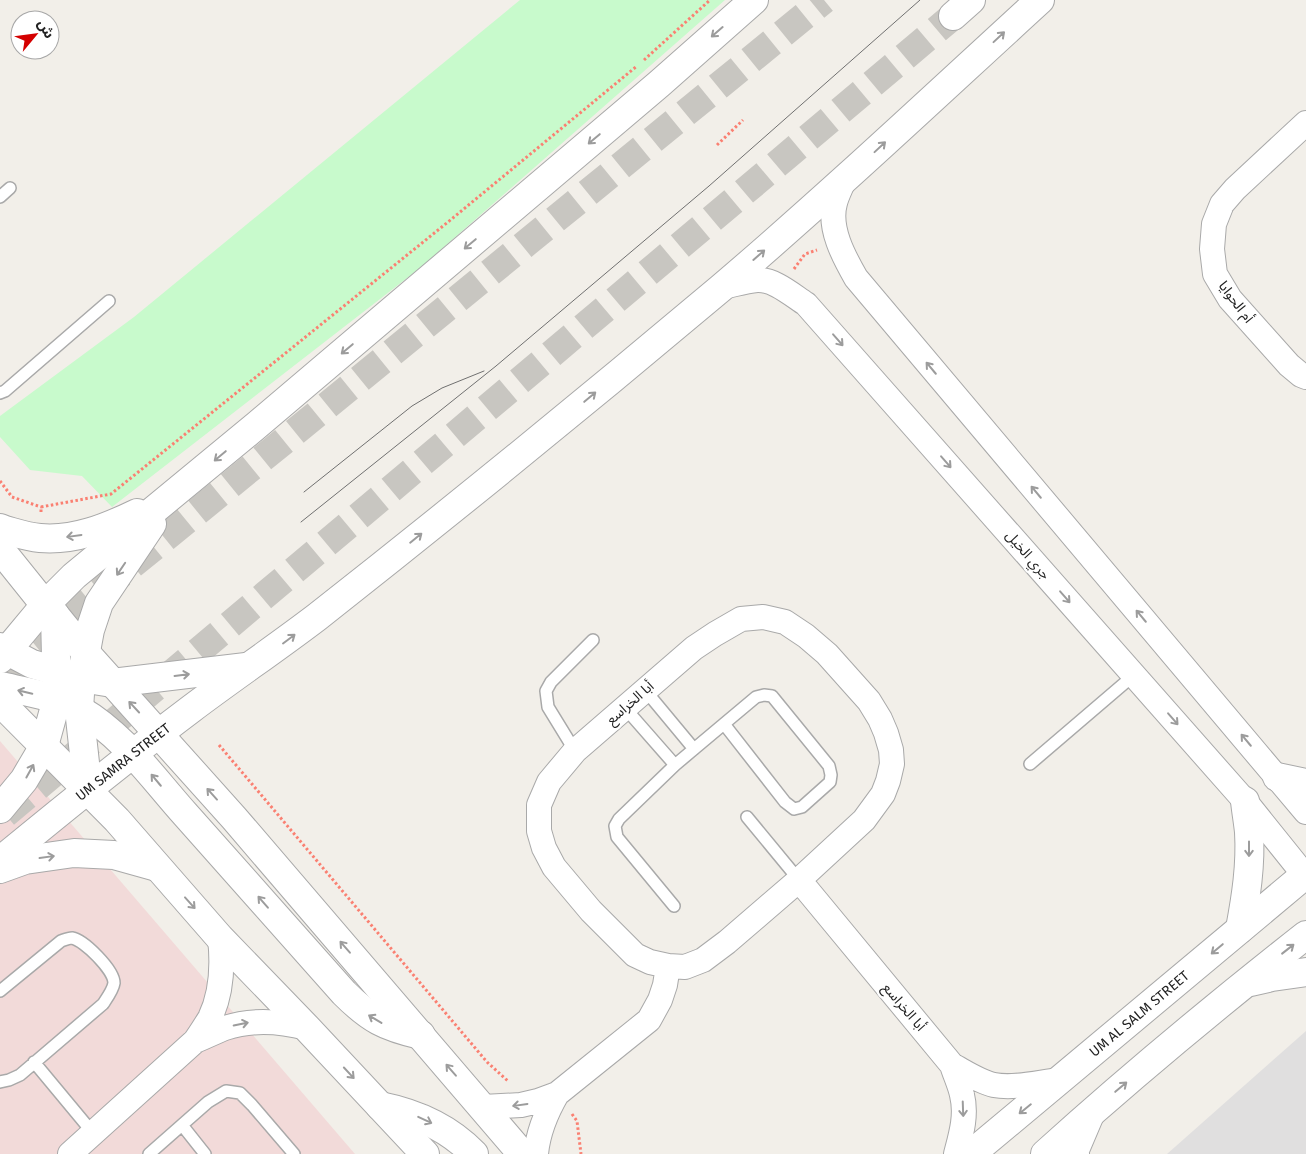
<svg xmlns="http://www.w3.org/2000/svg" width="1306" height="1154" viewBox="0 0 1306 1154" font-family="'Fira Sans','Noto Sans Arabic',sans-serif">
  <style>
    .residential { fill: #e0dfdf }
    .commercial { fill: #f2dad9 }
    .park { fill: #c8facc }
    .lines { fill: none; stroke-linecap: round; stroke-linejoin: round }
    .tertiary-tunnel { stroke: #c8c6c1; stroke-width: 28; stroke-dasharray: 28 14; stroke-linecap: butt }
    .service-casing { stroke: #a9a9a9; stroke-width: 14 }
    .minor-casing { stroke: #a9a9a9; stroke-width: 26 }
    .tertiary-casing { stroke: #a9a9a9; stroke-width: 30 }
    .path { stroke: #fa8072; stroke-width: 3; stroke-dasharray: 2.5 2.5; stroke-linecap: butt }
    .service { stroke: #fff; stroke-width: 11 }
    .minor { stroke: #fff; stroke-width: 24 }
    .tertiary { stroke: #fff; stroke-width: 28 }
    .tram { stroke: #707070; stroke-width: 1 }
    .oneway { stroke: #9c9c9c }
    .labels { text-anchor: middle; dominant-baseline: central; stroke-width: 4.5; stroke-linejoin: round; paint-order: stroke }
    .street-label { font-size: 14px; fill: #222; stroke: #fff }
  </style>
  <rect width="100%" height="100%" fill="#f2efe9"/>
  <path class="residential" d="M1306 1031V1154H1167Z"/>
  <path class="commercial" d="M0 741 355 1154H0Z"/>
  <path class="park" d="M520 0H725L420 268 112 507 82 476 30 470 0 437V416L134 317Z"/>
  <g class="lines">
    <path class="tertiary-tunnel" d="M2 671 824 0
      M5 814 953 16"/>
    <g class="service-casing">
      <path id="service" d="M0 197 10 188
        M0 393 5 391 109 301
        M645 690 694 749 756 697 764 695 772 696 829 766 831 775 830 782 802 807 794 809 785 802 724 724
        M625 708 675 765 619 819 615 826 617 837 674 906
        M575 751 548 707 546 691 551 682 593 640
        M1030 764 1134 675
        M675 765 694 749
        M747 817 799 880
        M0 991 61 941C64 940 68 938 72 938 84 940 114 970 114 983 113 990 107 998 103 1004L20 1075 9 1080 0 1082
        M34 1062 93 1133
        M182 1125 205 1154
        M149 1154 208 1102 226 1091 240 1093 252 1105 294 1154"/>
    </g>
    <g class="minor-casing">
      <path id="minor" d="M1306 123 1235 189 1222 204 1214 224 1212 249 1215 274 1230 299 1289 365 1301 375 1306 377
        M844 180C841 188 837 195 835 203 828 228 844 257 856 278L1306 812
        M722 287C733 285 745 281 757 280 774 279 792 295 806 304L1245 801 1306 877
        M763 617 785 622 806 636 827 654 869 701 880 719 886 733 891 750 892 764 888 781 883 794 864 820 799 880 727 942 703 960 685 967 668 966 650 962 635 955 591 911 554 867 544 848 539 831V805L549 782 575 751 694 648 715 634 741 619Z
        M799 880 952 1065C955 1075 960 1085 962 1095 967 1115 961 1135 956 1154
        M195 1041C205 1037 215 1032 225 1028 252 1019 280 1021 307 1028
        M952 1065C965 1072 980 1082 994 1085 1014 1089 1040 1082 1060 1080
        M483 1107 521 1105 538 1101 557 1094 649 1020 660 1000 665 985 668 966
        M70 1154 195 1041C200 1034 205 1026 210 1018 222 993 223 965 220 938
        M536 1154C538 1132 546 1113 557 1094
        M1077 1154V1150L1094 1110"/>
    </g>
    <g class="tertiary-casing">
      <g id="tertiary">
        <path d="M953 16 971 0"/>
        <path d="M0 528 5 530C16 533 28 537 40 538 74 541 106 528 137 513"/>
        <path d="M0 549 45 605 55 615 86 653 234 818 522 1154"/>
        <path d="M0 647 32 664 81 678 112 683 246 667"/>
        <path d="M0 659 45 605 74 576 257 425 659 84 754 0"/>
        <path d="M0 686C27 692 56 696 80 710 123 735 152 777 185 814 238 874 291 933 344 993 370 1019 385 1027 421 1035"/>
        <path d="M0 702 117 820 220 938 307 1028 425 1154"/>
        <path d="M1277 777 1306 783"/>
        <path d="M88 790 79 709 81 678 90 630 99 603 152 524"/>
        <path d="M0 809 24 780 44 746 57 699 55 615"/>
        <path id="s1" d="M0 861C63 809 126 758 191 709 232 678 275 649 317 617 453 510 588 400 721 288 830 195 934 97 1040 0"/>
        <path d="M0 869 25 860 74 853 114 855 157 867"/>
        <path d="M1240 929C1246 897 1251 865 1249 832 1248 822 1246 811 1245 801"/>
        <path d="M1251 982 1272 977 1306 972"/>
        <path d="M380 1106C415 1113 449 1128 474 1154"/>
        <path id="s2" d="M971 1154 1306 874"/>
        <path d="M1045 1154C1129 1078 1217 1005 1306 935"/>
      </g>
    </g>
    <path class="path" d="M644 60 710 0
      M717 145 743 120
      M794 269 805 254 817 250
      M0 481 12 497 41 507
      M41 512V507L111 494 448 222 637 66
      M219 745 487 1062 509 1082
      M572 1114 577 1121 581 1154"/>
    <use href="#service" class="service"/>
    <use href="#minor" class="minor"/>
    <use href="#tertiary" class="tertiary"/>
    <path class="tram" d="M304 492 412 406 442 388 484 371
      M301 522 496 366 709 186 920 0"/>
  </g>
  <defs><path id="oneway-shaft" d="M-6 0H5M1.5-3L5.5 0L1.5 3" fill="none" stroke-width="1.6" stroke-linecap="round" stroke-linejoin="round" transform="scale(1.25)"/></defs>
  <g class="oneway">
    <use href="#oneway-shaft" transform="translate(717 32) rotate(139)"/>
    <use href="#oneway-shaft" transform="translate(999 37) rotate(-43)"/>
    <use href="#oneway-shaft" transform="translate(594 139) rotate(140)"/>
    <use href="#oneway-shaft" transform="translate(880 147) rotate(-43)"/>
    <use href="#oneway-shaft" transform="translate(470 244) rotate(140)"/>
    <use href="#oneway-shaft" transform="translate(759 255) rotate(-41)"/>
    <use href="#oneway-shaft" transform="translate(838 340) rotate(49)"/>
    <use href="#oneway-shaft" transform="translate(347 349) rotate(140)"/>
    <use href="#oneway-shaft" transform="translate(931 368) rotate(-130)"/>
    <use href="#oneway-shaft" transform="translate(590 397) rotate(-40)"/>
    <use href="#oneway-shaft" transform="translate(220 456) rotate(140)"/>
    <use href="#oneway-shaft" transform="translate(946 462) rotate(49)"/>
    <use href="#oneway-shaft" transform="translate(1036 492) rotate(-130)"/>
    <use href="#oneway-shaft" transform="translate(74 536) rotate(172)"/>
    <use href="#oneway-shaft" transform="translate(416 538) rotate(-39)"/>
    <use href="#oneway-shaft" transform="translate(121 569) rotate(124)"/>
    <use href="#oneway-shaft" transform="translate(1065 597) rotate(49)"/>
    <use href="#oneway-shaft" transform="translate(1141 616) rotate(-130)"/>
    <use href="#oneway-shaft" transform="translate(289 639) rotate(-37)"/>
    <use href="#oneway-shaft" transform="translate(182 675) rotate(-7)"/>
    <use href="#oneway-shaft" transform="translate(25 692) rotate(-167)"/>
    <use href="#oneway-shaft" transform="translate(134 707) rotate(-133)"/>
    <use href="#oneway-shaft" transform="translate(1173 719) rotate(49)"/>
    <use href="#oneway-shaft" transform="translate(1246 740) rotate(-130)"/>
    <use href="#oneway-shaft" transform="translate(30 771) rotate(-61)"/>
    <use href="#oneway-shaft" transform="translate(156 780) rotate(-130)"/>
    <use href="#oneway-shaft" transform="translate(212 794) rotate(-132)"/>
    <use href="#oneway-shaft" transform="translate(1249 849) rotate(90)"/>
    <use href="#oneway-shaft" transform="translate(47 857) rotate(-8)"/>
    <use href="#oneway-shaft" transform="translate(263 902) rotate(-131)"/>
    <use href="#oneway-shaft" transform="translate(190 903) rotate(48)"/>
    <use href="#oneway-shaft" transform="translate(345 947) rotate(-131)"/>
    <use href="#oneway-shaft" transform="translate(1217 949) rotate(140)"/>
    <use href="#oneway-shaft" transform="translate(1288 949) rotate(-38)"/>
    <use href="#oneway-shaft" transform="translate(375 1019) rotate(-149)"/>
    <use href="#oneway-shaft" transform="translate(241 1024) rotate(-12)"/>
    <use href="#oneway-shaft" transform="translate(451 1070) rotate(-131)"/>
    <use href="#oneway-shaft" transform="translate(349 1073) rotate(47)"/>
    <use href="#oneway-shaft" transform="translate(1121 1087) rotate(-40)"/>
    <use href="#oneway-shaft" transform="translate(520 1105) rotate(172)"/>
    <use href="#oneway-shaft" transform="translate(963 1109) rotate(88)"/>
    <use href="#oneway-shaft" transform="translate(1025 1109) rotate(141)"/>
    <use href="#oneway-shaft" transform="translate(425 1120) rotate(25)"/>
  </g>
  <g class="labels">
    <g class="street-label">
      <text transform="translate(1236 302) rotate(53)">أم الحوايا</text>
      <text transform="translate(1028 555) rotate(49)">جري الخيل</text>
      <text transform="translate(630 703) rotate(-41)">أبا الخراسع</text>
      <text stroke="none"><textPath href="#s1" startOffset="158">UM SAMRA STREET</textPath></text>
      <text transform="translate(904 1007) rotate(50)">أبا الخراسع</text>
      <text stroke="none"><textPath href="#s2" startOffset="219">UM AL SALM STREET</textPath></text>
    </g>
  </g>
  <g transform="translate(35 35) rotate(61)"><circle r="24" fill="#ffffff" stroke="#a7a7a7"/>
  <path d="M0-4L9 19L0 12L-9 19Z" fill="#d40000"/>
  <text y="-8" font-size="14" font-weight="bold" text-anchor="middle" fill="#222222">ش</text>
  </g>
</svg>
